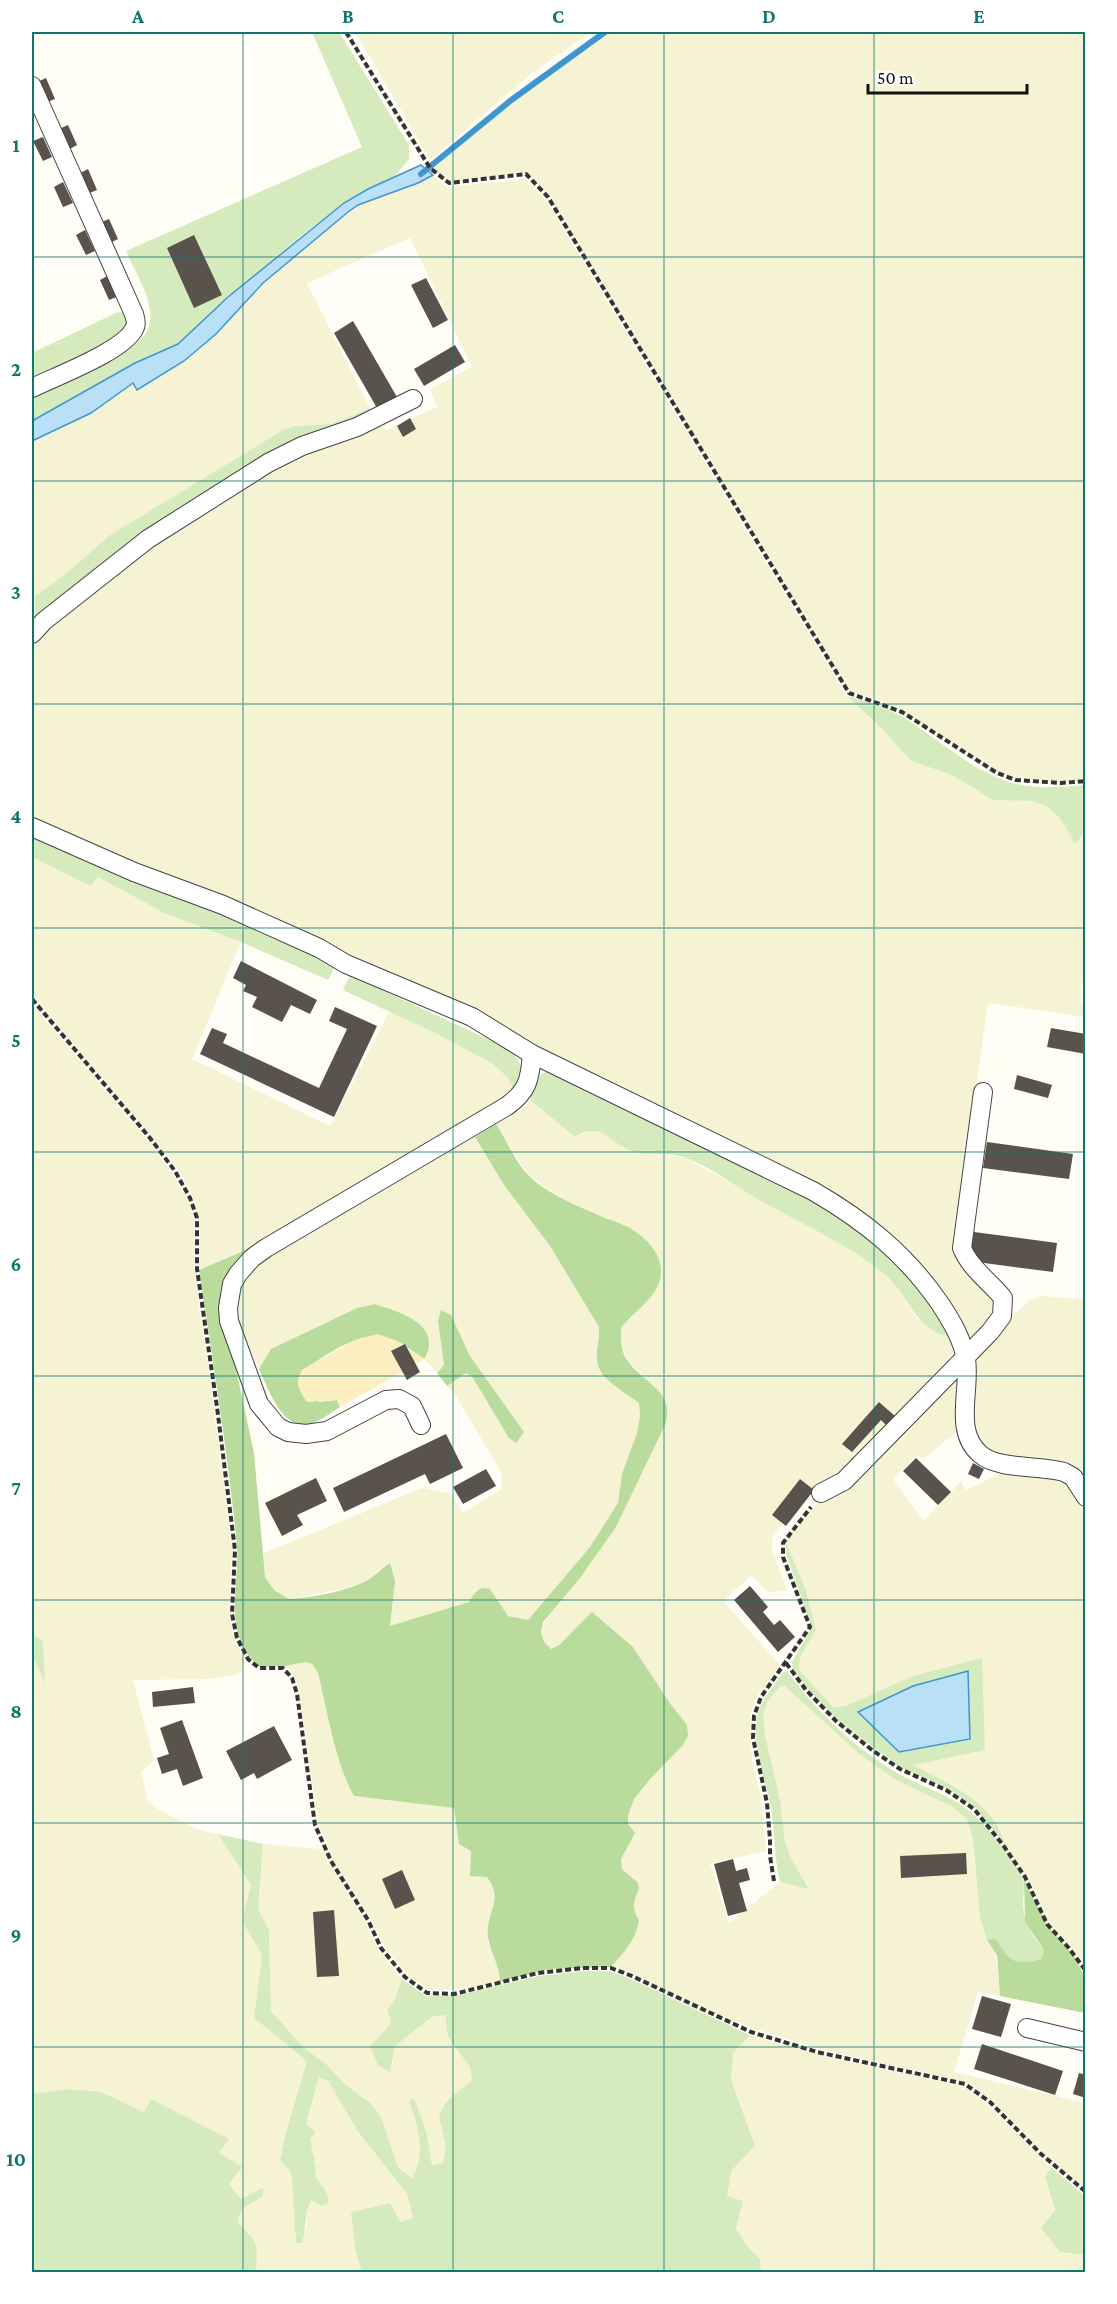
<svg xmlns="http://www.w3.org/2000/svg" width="1117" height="2304" viewBox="0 0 1117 2304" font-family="'Crimson Pro',serif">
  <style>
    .farmland { fill: #f6f3d4 }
    .green { fill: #d5ebbd }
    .forest { fill: #b9dc9c }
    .sand { fill: #fbeec1 }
    .water { fill: #b9e0f7; stroke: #3f96cf; stroke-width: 1.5 }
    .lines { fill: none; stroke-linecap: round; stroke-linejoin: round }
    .stream { stroke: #3f96cf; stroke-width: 6 }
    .building { fill: #5a524d }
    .street-casing { stroke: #444; stroke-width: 20 }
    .path { stroke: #333; stroke-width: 4; stroke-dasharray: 6 3; stroke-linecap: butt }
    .street { stroke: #fff; stroke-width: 18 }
    .grid { fill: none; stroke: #0f766e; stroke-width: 1.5; stroke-opacity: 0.55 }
    .neatline { fill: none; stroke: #0f766e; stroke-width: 2 }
    .grid-label { font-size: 20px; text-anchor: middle; font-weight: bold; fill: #0f766e }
  </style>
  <rect width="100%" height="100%" fill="#fffdf5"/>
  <path class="farmland" d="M355 32H591L532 73 430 160Z
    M611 32H1085V780L1061 782 1017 778 998 772 903 711 873 698 850 691 549 196 526 173 449 181 433 169 513 102Z
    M433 175 447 187 525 179 545 199 847 696 868 717 884 731 911 761 952 775 993 800 1033 801 1046 806 1059 817 1075 844 1085 832 1086 984 1081 983V1003L1085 1011V1017L988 1003 954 1243 991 1295 995 1306 986 1322 969 1343 854 1208 136 867 32 821V639L148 543 269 468 379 422 386 430 437 407 430 389 472 367 410 238 307 283 370 408 332 424 295 426 283 430 110 535 64 575 35 596V621L32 626V441L91 413 133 383 138 390 184 361 216 334 263 283 348 212 358 205 418 183Z
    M32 857 90 886 98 877 164 913 241 942 192 1059 330 1126 389 1012 439 1035 493 1064 508 1078 516 1094 260 1244 199 1270 198 1216 194 1200 183 1178 171 1160 32 995Z
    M32 1004 148 1140 172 1173 188 1199 194 1219V1270L214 1407 232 1550 229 1614 234 1639 245 1661 243 1671 232 1676 207 1679 133 1680 154 1760 141 1772 148 1801 159 1810 196 1829 218 1834 251 1885 242 1921 262 1955 254 2018 307 2061 286 2132 280 2160 289 2170 292 2179 296 2243 307 2227V2206L311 2199 327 2193 315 2176 316 2168 306 2124 319 2077 328 2080 358 2133 407 2194 413 2218 400 2222 356 2253 362 2272H256L257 2262 249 2232 237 2222 242 2209 263 2196V2189L241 2199 229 2184 219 2153 228 2139 151 2099 144 2112 101 2092 70 2089 32 2094V1654L44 1682 43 1641 32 1634Z
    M530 1100 575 1137 594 1130 603 1133 628 1150 685 1158 795 1217 856 1252 884 1273 894 1283 917 1319 950 1337 953 1353 839 1477 816 1485 773 1535 772 1549 787 1591 769 1592 751 1576 723 1601 780 1665 757 1697 750 1714 752 1761 761 1797 766 1851 710 1863 729 1923 780 1882 809 1888 790 1856 785 1842 780 1800 765 1735 763 1715 768 1701 780 1686H785L796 1695 859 1754 896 1780 951 1806 967 1819 973 1840 975 1872 987 1940 996 1955 1000 1996 978 1992 954 2072 1085 2103V2189L1043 2153 992 2100 965 2082 827 2051 755 2029 710 2011 629 1972 611 1967 628 1946 638 1928 639 1920 634 1912 633 1905 637 1882 622 1869 621 1859 626 1850 628 1817 634 1799 651 1778 683 1745 687 1726 669 1702 633 1647 580 1624 558 1645 551 1649 544 1642 541 1632 548 1614 580 1578 616 1527 665 1425 655 1387 626 1359 622 1341 621 1328 640 1309 625 1225 599 1216 559 1197 527 1174 496 1124 521 1110Z
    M475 1137 504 1185 550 1246 599 1327 600 1340 597 1360 604 1376 639 1403 640 1416 637 1433 622 1474 618 1503 590 1547 528 1620 507 1616 490 1589 476 1590 469 1602 390 1626 395 1581 379 1570 370 1579 347 1588 289 1599 274 1590 265 1577 262 1554 422 1488 451 1494 463 1513 502 1489 501 1472 456 1396 447 1386 466 1373 473 1378 494 1412 524 1432 470 1356 451 1315 442 1310 438 1321 444 1365 437 1373 425 1359 429 1344 425 1331 416 1321 375 1304 357 1308 271 1349 259 1369 237 1320 238 1296 242 1284 256 1264Z
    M1085 1290V1484L996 1456 977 1443 971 1422 973 1360 998 1331 1029 1300 1043 1296 1083 1299Z
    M958 1370 960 1429 923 1459 917 1455 893 1479 924 1521 961 1481 966 1490 1004 1472 1058 1474 1076 1489 1086 1508 1085 1967 1070 1945 1048 1923 1026 1877 1005 1844 1002 1832 986 1812 957 1787 913 1764 846 1706 833 1707 799 1670 800 1657 816 1629 806 1590 786 1542 824 1494Z
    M306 1662 312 1664 318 1673 335 1740 354 1796 454 1808 459 1844 471 1851 495 1887V1900L488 1927V1943L498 1966 500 1982 466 1989 430 1990 412 1979 386 1950 371 1919 333 1860 319 1826 298 1686 291 1671 284 1666Z
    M263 1844 322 1849 365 1921 378 1949 402 1979 394 2001 387 2010 391 2021 387 2028 370 2046 393 2065 392 2053 395 2046 432 2017 445 2015 448 2037 470 2067 472 2080 446 2102 444 2134 446 2146 443 2163 432 2165 426 2131 409 2101 420 2136V2162L413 2178 398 2167 381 2117 373 2104 346 2085 327 2065 303 2047 271 2011 269 1930 258 1910Z
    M750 2035 816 2054 964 2087 988 2104 1051 2167 1045 2177 1055 2210 1060 2252 1085 2255V2272H761L760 2259 747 2246 736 2228 727 2196 732 2170 754 2146 731 2080 733 2053Z"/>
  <path class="green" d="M312 32H339L409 145V159L395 176 368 189 344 203 302 235 228 297 178 344 135 363 32 421V395C59 382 124 358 143 337 149 331 151 320 150 311 148 291 134 270 126 251L362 147Z
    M125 312 128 325 115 342 32 380V353L116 313Z
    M370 408 374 415 314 438 35 621V596L64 575 110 535 283 430 295 426 332 424Z
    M847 696C865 701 886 707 903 717 938 739 971 770 1012 783 1035 789 1063 787 1085 785V832L1075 844 1059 817 1046 806 1033 801 993 800 952 775 911 761 884 731Z
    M32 836 227 911 336 965 328 980 241 942 164 913 98 877 90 886 32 857Z
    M350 975 509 1049C526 1067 523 1072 516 1094L508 1078 493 1064 439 1035 343 990Z
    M547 1071C611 1100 674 1128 737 1160 768 1176 801 1190 830 1208 879 1238 925 1285 950 1337 912 1329 909 1293 883 1273 846 1243 802 1224 761 1201 736 1187 713 1168 686 1158 668 1151 645 1158 627 1149 606 1139 601 1122 575 1137L530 1100 540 1075Z
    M786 1542 806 1590 816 1630 800 1657 799 1670 833 1707 846 1706 913 1676 982 1658 985 1750 914 1765C948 1783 995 1803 1005 1844L975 1808 947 1788 900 1767 837 1720 807 1688 793 1670 792 1662 812 1627 786 1555Z
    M32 1634 43 1641 45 1684 32 1654Z
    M787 1671C815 1709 849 1743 889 1768 916 1786 948 1792 973 1814 986 1826 1017 1863 1023 1879 1025 1885 1023 1895 1023 1901 1023 1922 1031 1934 1044 1950L1041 1959C1015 1966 1009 1962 996 1940H987L980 1917 973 1840 967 1819 951 1806 896 1780 859 1754 785 1686H780L768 1701 763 1715 765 1735 780 1800 785 1842 790 1856 809 1889 780 1882C774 1857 775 1833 771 1808 766 1778 752 1748 757 1717 760 1701 774 1686 782 1673Z
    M218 1834 263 1844 258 1909 269 1930 271 2011 303 2047 327 2065 346 2085 372 2104 381 2117 398 2167 412 2178C427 2152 418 2128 409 2101L414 2098 426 2131 432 2165 443 2163 446 2146 439 2116 446 2102 472 2080 470 2067 448 2037 445 2015 432 2017 395 2046 390 2072 378 2065 370 2046 387 2028 391 2021 387 2010 394 2001 402 1979 426 1996H454L539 1976 582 1971H610L631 1979 750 2035 733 2053 731 2080 755 2146 732 2170 727 2196 743 2201 736 2228 747 2246 760 2259 761 2272H362L356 2253 351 2212 390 2203 400 2222 413 2218 407 2194 358 2132 328 2081 319 2077 306 2124 316 2132 310 2139 316 2168 315 2176 327 2193 329 2202 322 2206 311 2200C305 2210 306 2230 302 2243H296L292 2179 289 2170 280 2160 286 2132 307 2061 254 2018 262 1955 242 1921 251 1885Z
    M70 2089 101 2092 144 2112 151 2099 229 2139 219 2153 242 2167 229 2184 241 2199 263 2188V2196L242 2209 237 2222C258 2241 258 2245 256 2272H32V2094Z
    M1051 2167 1085 2196V2255L1060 2252 1041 2228 1055 2210 1045 2177Z"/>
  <path class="forest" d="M496 1124C506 1139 516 1163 528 1175 546 1193 573 1204 596 1214 605 1219 616 1221 626 1226 650 1238 672 1264 655 1291 646 1305 631 1315 621 1328 621 1337 621 1353 627 1360 643 1383 676 1391 665 1425L616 1527 580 1578 543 1622 541 1632 544 1642 551 1649 559 1645 592 1612 633 1647 669 1702 687 1725 688 1736 683 1745 651 1778 634 1799 628 1816V1824L635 1833 621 1859 622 1869 637 1882 639 1888C634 1901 631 1908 639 1920 637 1938 623 1954 611 1967L549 1969 500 1982C500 1962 485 1946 488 1927 491 1906 502 1897 487 1877L470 1876 471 1851 459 1844 454 1808 354 1796C336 1765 327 1709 318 1673L312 1664 306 1662 284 1666 260 1667C251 1659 242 1649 239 1637 230 1608 239 1576 237 1546 228 1454 213 1362 199 1270L260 1244 228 1273 222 1287 220 1300V1313L228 1333 254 1453 265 1577 274 1590 289 1599C315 1597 345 1592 368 1580 375 1576 382 1568 390 1563L395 1581 390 1626 469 1602C475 1592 478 1586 490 1589L508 1616 528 1620 590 1547 618 1503 622 1474 637 1433 640 1416 639 1403C625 1392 598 1379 597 1360 596 1349 600 1340 599 1327L550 1246 504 1185 475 1137Z
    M375 1304C393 1310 431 1320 429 1345 429 1349 426 1355 425 1359 413 1352 401 1341 388 1338 358 1329 327 1356 302 1370L319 1402 337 1400 340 1407C331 1413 321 1420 311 1424 283 1433 268 1388 259 1369L271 1349 357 1308Z
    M441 1310 451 1315 470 1356 524 1432 516 1443 509 1438 473 1378 466 1373 447 1386 437 1373 444 1365 438 1321Z
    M1024 1879 1048 1927 1074 1956 1085 1977V2013L1000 1996 997 1955 987 1940 996 1939C1009 1962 1015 1966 1041 1959L1044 1950 1025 1922Z"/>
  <path class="sand" d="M378 1334 396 1341 425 1359 340 1407 337 1400 307 1402C299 1390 294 1383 302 1370L355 1340Z"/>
  <path class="water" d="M421 165 433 175 418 183 358 205 348 212 263 283 216 334 184 361 137 390 133 383 91 413 32 441V421L135 363 178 344 228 297 344 203 368 189Z
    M968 1671 970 1739 899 1752 858 1712 913 1686Z"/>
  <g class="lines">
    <path class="stream" d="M421 174 510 101 605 32"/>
  </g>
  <path class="building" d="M46 78 55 99 45 103 37 82Z
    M68 125 77 145 68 150 59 129Z
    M43 137 52 157 43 161 33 141Z
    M88 169 97 190 87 194 78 174Z
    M63 182 73 203 63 207 54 187Z
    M109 219 118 239 108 244 99 223Z
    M85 230 95 251 86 255 76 235Z
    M194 235 222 295 194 308 167 248Z
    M109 275 119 296 109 300 100 280Z
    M426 278 448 320 433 328 411 285Z
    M353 321 397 397 377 408 334 333Z
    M455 345 465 362 424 386 414 369Z
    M410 418 416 429 403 437 397 426Z
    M241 961 317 1000 310 1014 291 1005 282 1022 252 1007 257 997 243 991 246 985 233 978Z
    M335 1007 377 1026 334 1117 200 1054 212 1028 227 1034 223 1043 319 1088 347 1029 329 1021Z
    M1051 1028 1086 1034V1054L1047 1047Z
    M1017 1075 1052 1085 1048 1098 1014 1089Z
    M987 1142 1073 1154 1069 1179 983 1168Z
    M974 1232 1057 1243 1053 1272 969 1261Z
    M405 1344 420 1372 407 1380 391 1351Z
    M879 1402 895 1416 887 1426 881 1420 852 1452 842 1444Z
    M446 1434 463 1468 430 1484 425 1474 344 1512 333 1488Z
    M916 1458 951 1492 938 1505 903 1471Z
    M973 1463 984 1469 979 1479 968 1474Z
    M486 1469 496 1486 463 1504 453 1487Z
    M316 1478 327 1501 297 1515 303 1525 282 1536 265 1503Z
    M800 1479 814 1490 786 1526 772 1515Z
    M750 1586 768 1607 763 1612 774 1625 780 1620 795 1637 778 1652 734 1600Z
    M193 1687 195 1703 153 1707 152 1692Z
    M182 1720 203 1778 183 1786 177 1769 162 1774 157 1758 169 1754 160 1728Z
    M274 1726 292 1760 257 1779 254 1773 241 1780 226 1751Z
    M966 1853 967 1874 901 1878 900 1856Z
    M733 1859 736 1871 747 1868 750 1880 739 1883 747 1911 728 1916 714 1864Z
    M402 1870 415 1900 395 1909 382 1879Z
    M334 1910 339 1976 317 1977 313 1912Z
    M982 1996 1011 2004 1001 2037 972 2029Z
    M982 2044 1063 2071 1055 2095 974 2069Z
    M1079 2073 1086 2075V2098L1073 2094Z"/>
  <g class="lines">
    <g class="street-casing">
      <path id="street" d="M32 86 134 314C135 318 137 323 135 327 127 350 54 377 32 388
        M32 634 44 621 148 539 268 463 302 446 357 427 413 399
        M32 827 134 872 223 905 319 948 346 964 472 1017 532 1054 813 1191C865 1221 907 1255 941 1305 952 1322 962 1339 966 1359 971 1390 953 1431 980 1454 998 1470 1040 1465 1064 1472L1073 1477 1086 1497
        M421 1425 412 1406 399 1399 386 1400 327 1431 306 1434 288 1432 278 1427 259 1404 229 1321 228 1308 232 1284 238 1274 252 1258 266 1248 507 1106C528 1091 530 1079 532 1054
        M821 1493 844 1481 990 1332 1002 1316 1003 1298C989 1281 970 1268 962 1248L983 1092
        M1027 2028 1086 2042"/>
    </g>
    <path class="path" d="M346 32 430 168 449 183 526 174 548 197 849 693 902 712 997 773 1016 780 1061 783 1086 781
      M32 999 150 1138 175 1171 190 1198 197 1218V1269L217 1407 235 1550 232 1614 237 1638 248 1659 259 1668H283L292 1678 297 1694 315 1825 331 1861 368 1920 381 1948 405 1977 427 1993 454 1994 538 1973 582 1968H611L632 1976 751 2032 817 2052 965 2084 990 2102 1041 2154 1086 2192
      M786 1663 806 1690 836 1721 872 1750 900 1769 946 1790 974 1809 1003 1845 1025 1877 1047 1924 1068 1947 1086 1971
      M774 1881 770 1856V1840L767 1803 753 1738 754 1716 761 1697 810 1627 783 1557V1543L811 1507"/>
    <use href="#street" class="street"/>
  </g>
  <path class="grid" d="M243 32V2272M453 32V2272M664 32V2272M874 32V2272M32 257H1086M32 481H1086M32 704H1086M32 928H1086M32 1152H1086M32 1376H1086M32 1600H1086M32 1823H1086M32 2047H1086"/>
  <rect width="1117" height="2304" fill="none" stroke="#ffffff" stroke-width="66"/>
  <path d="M868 84v9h159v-9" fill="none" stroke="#111111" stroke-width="3"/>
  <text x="877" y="84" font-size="18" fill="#111111" stroke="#ffffff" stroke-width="4.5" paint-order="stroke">50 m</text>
  <rect x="33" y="33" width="1051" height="2238" class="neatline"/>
  <g class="grid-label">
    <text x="138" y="23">A</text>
    <text x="348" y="23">B</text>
    <text x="558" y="23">C</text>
    <text x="769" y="23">D</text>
    <text x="979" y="23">E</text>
    <text x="16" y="152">1</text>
    <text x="16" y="376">2</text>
    <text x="16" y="599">3</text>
    <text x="16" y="823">4</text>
    <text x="16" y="1047">5</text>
    <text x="16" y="1271">6</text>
    <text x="16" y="1495">7</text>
    <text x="16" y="1718">8</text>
    <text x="16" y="1942">9</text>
    <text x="16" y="2166">10</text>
  </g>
</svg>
